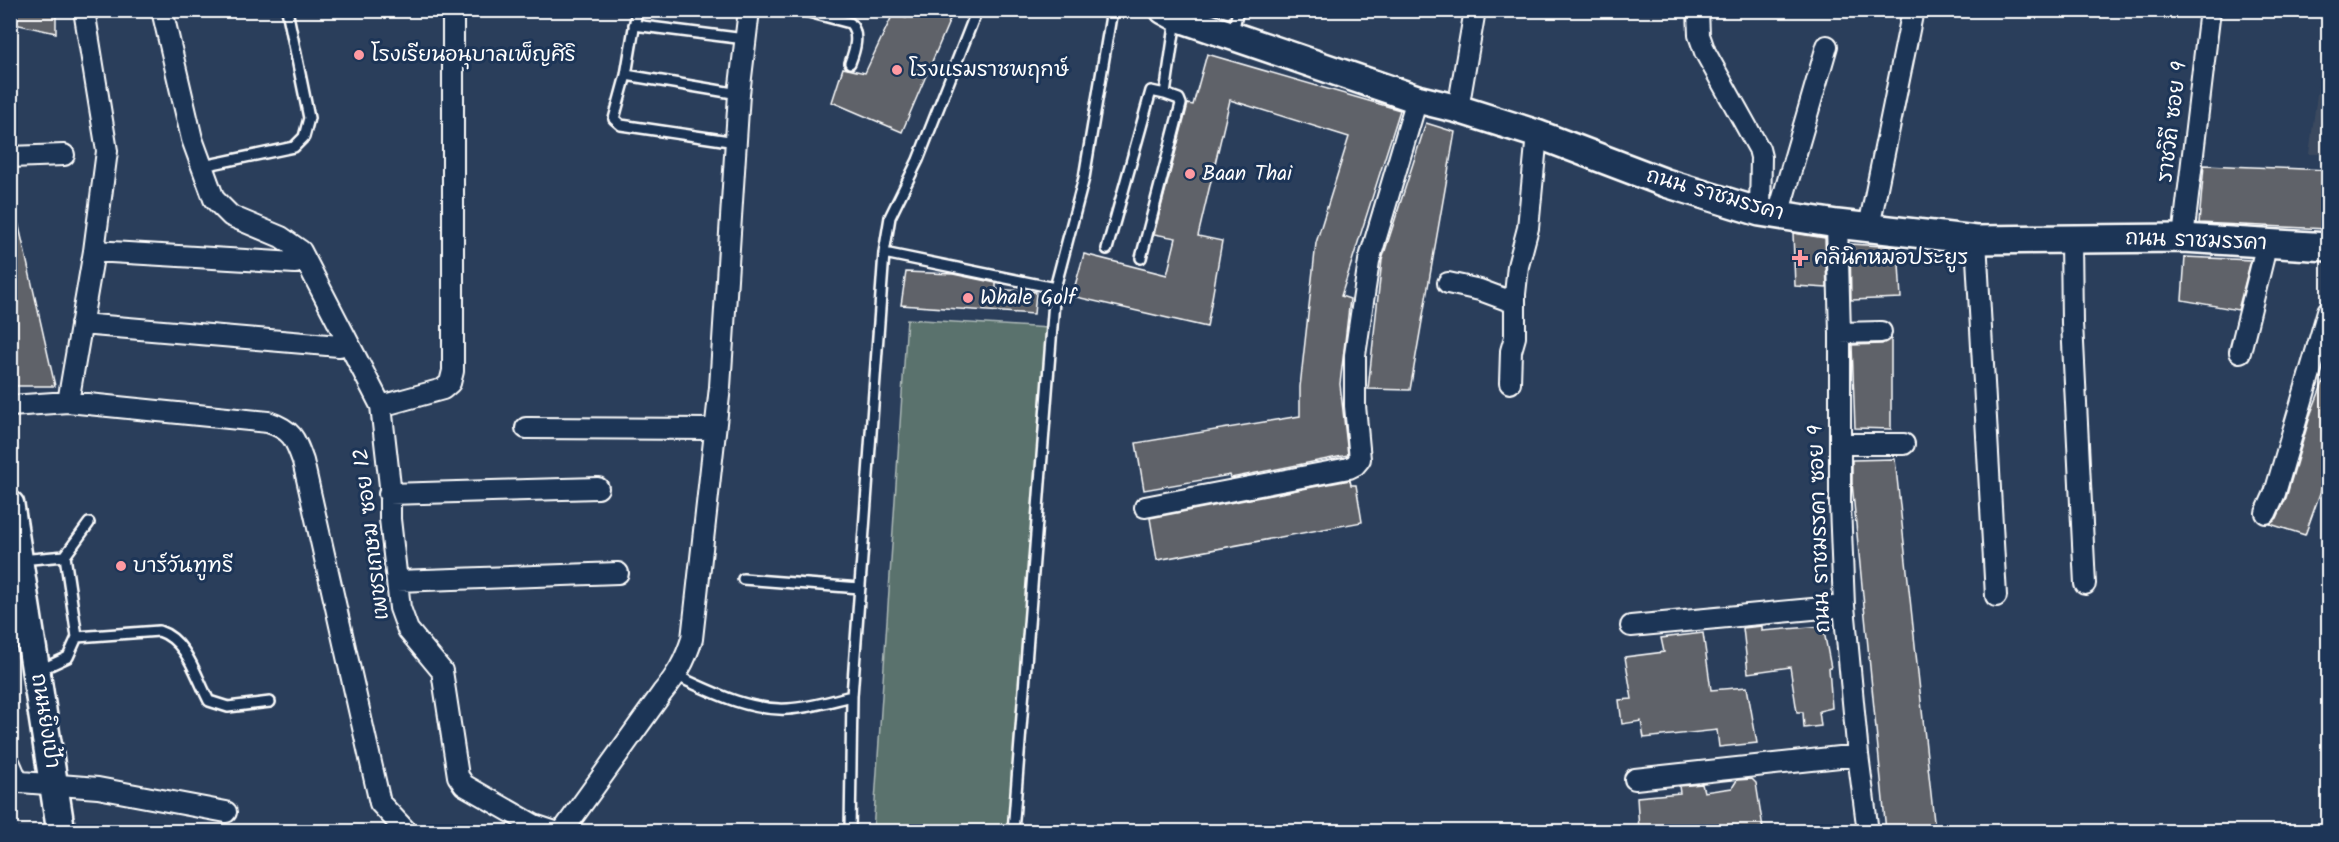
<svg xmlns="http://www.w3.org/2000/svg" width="2339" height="842" viewBox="0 0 2339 842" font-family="Kalam,'Playpen Sans Thai',sans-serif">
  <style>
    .built { fill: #3a495f }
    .green { fill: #5a726d; stroke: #acb8b6; stroke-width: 1.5 }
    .building { fill: #5f6269; stroke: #fff; stroke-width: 1.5 }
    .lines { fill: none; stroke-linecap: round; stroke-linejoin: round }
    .lane-casing { stroke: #fff; stroke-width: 14 }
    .street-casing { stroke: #fff; stroke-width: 24 }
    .secondary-casing { stroke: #fff; stroke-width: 32 }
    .lane { stroke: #1d3557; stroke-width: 9 }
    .street { stroke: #1d3557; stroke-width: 20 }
    .secondary { stroke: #1d3557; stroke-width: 27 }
    .poi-dot { fill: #ff9aa2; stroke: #1d3557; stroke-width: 2 }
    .labels { text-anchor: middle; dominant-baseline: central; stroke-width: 6; stroke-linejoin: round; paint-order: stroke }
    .poi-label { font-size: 21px; fill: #fff; stroke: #1d3557; text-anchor: start }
    .street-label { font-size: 21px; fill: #fff; stroke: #1d3557 }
  </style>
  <rect width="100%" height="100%" fill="#2a3e5b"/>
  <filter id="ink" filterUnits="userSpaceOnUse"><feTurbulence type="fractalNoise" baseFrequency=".0167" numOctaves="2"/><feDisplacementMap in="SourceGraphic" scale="12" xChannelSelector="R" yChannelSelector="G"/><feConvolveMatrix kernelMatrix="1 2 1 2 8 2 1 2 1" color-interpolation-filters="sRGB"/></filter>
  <g filter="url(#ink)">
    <path class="built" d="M2328 13V154H2309Z"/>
    <path class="green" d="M907 319 1049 328 1008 831 873 832Z"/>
    <path class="building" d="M10 10H56V33L10 23Z
      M907 10H954L902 132 832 102 843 68 865 73 893 14 906 18Z
      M1207 54 1400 110 1341 296 1350 299 1340 384 1348 455 1231 478 1230 475 1144 490 1136 443 1300 416V387L1316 243 1349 137 1230 100 1198 236 1222 241 1207 327 1072 296 1084 254 1167 275 1176 238 1154 234 1188 104 1193 105Z
      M1426 123 1455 132 1410 390 1368 389 1382 260Z
      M2204 165 2328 170V229L2199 223Z
      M16 213 55 386H10V214Z
      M1793 233 1825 238 1827 288 1795 286Z
      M1850 244 1898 247 1901 298 1851 300Z
      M2185 257 2251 260 2238 310 2182 300Z
      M906 272 953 274 996 283V289L1036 292 1034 314 901 305Z
      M1891 338V429L1855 428 1852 345 1882 344Z
      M2328 370V471L2305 535 2270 524 2277 518 2286 498 2311 413Z
      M1895 459 1935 831H1886L1852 483V460Z
      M1350 480 1351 485H1356L1362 522 1157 560 1150 518Z
      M1762 626V631L1823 626 1831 668H1829L1832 708 1819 711 1821 726 1804 728 1803 712H1797L1790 667 1748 673 1743 628Z
      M1703 633 1711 690 1747 687 1757 743 1719 747 1717 730 1644 738 1641 721 1622 724 1619 700 1632 699 1625 657 1664 652 1661 638Z
      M1752 779 1756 783 1763 828 1737 831H1639L1637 797 1680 793 1679 786 1702 784 1704 792 1732 788 1737 780Z"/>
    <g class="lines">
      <g class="lane-casing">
        <path id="lane" d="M637 10 626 75 739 94
          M801 10 850 23C860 34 855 50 850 63
          M634 25 745 39
          M1233 32 1238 10
          M626 75 614 119 621 125 736 142
          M203 166 294 147 304 137 309 118 287 10
          M1107 249 1151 91 1165 94 1176 19
          M884 253 1055 288
          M1141 258 1181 104 1179 99 1165 94
          M65 556 89 523
          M20 560 65 556 77 637 159 631C187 640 196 677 209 701L228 707 270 702
          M743 579 860 588
          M40 670 68 657 77 637
          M677 676C712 692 748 711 788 709 809 708 831 701 852 696
          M850 832 852 696 884 253 890 217 918 160 977 10
          M1013 832 1055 288 1084 178 1112 10"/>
      </g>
      <g class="street-casing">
        <path id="street" d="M162 10 192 139 214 199 231 216 281 237 301 251 381 406 390 486V519L400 608 408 630 442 671 458 776 464 785 534 825 555 832
          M1698 10 1699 35 1705 52 1759 149 1761 157 1760 212
          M1458 109 1475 10
          M10 157 64 155
          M1778 215 1827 46
          M1837 224 1840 333V505L1844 606 1858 755 1868 832
          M1869 227 1913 10
          M2183 238 2210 10
          M2071 239 2072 323 2085 584
          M1976 240 1996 596
          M94 251 295 263
          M1448 283 1480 290 1515 303
          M81 324 339 346
          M1840 333 1881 332
          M2240 352 2267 243
          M1510 383 1511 351 1515 337V294L1518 266 1528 228 1537 134
          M68 402 94 251 107 151 84 10
          M10 406 68 402 268 422C292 430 295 438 303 461L380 803 407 832
          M381 406 443 389 450 383 453 371V10
          M526 428 714 429
          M1840 444H1904
          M389 494 598 488
          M1145 507 1349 468 1355 465 1360 459 1355 406V355L1369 261 1417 99
          M2266 513 2275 493 2328 311
          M397 581 618 573
          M1631 626 1844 606
          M10 764 16 778 21 782 98 788 226 812
          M1635 779 1858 755
          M562 832 662 693C677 675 685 661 692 639L720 387 739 94 749 10"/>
      </g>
      <g class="secondary-casing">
        <path id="secondary" d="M1164 10 1177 17 1417 99 1458 109 1537 134 1666 183 1760 212 1837 224 1976 240 2183 238 2328 247
          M10 505 61 832"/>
      </g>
      <use href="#lane" class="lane"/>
      <use href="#street" class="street"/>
      <use href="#secondary" class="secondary"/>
    </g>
  </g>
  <g class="poi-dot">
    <circle cx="359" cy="55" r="6"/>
    <circle cx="897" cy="70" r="6"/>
    <circle cx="1190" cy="174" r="6"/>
    <path d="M1797 249h6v6h6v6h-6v6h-6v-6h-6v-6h6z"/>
    <circle cx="968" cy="298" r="6"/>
    <circle cx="121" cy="566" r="6"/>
  </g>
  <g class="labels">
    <g class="poi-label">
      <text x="371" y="55">โรงเรียนอนุบาลเพ็ญศิริ</text>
      <text x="909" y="70">โรงแรมราชพฤกษ์</text>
      <text x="1202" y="174">Baan Thai</text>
      <text x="1814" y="258">คลินิคหมอประยูร</text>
      <text x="980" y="298">Whale Golf</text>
      <text x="133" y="566">บาร์วันทูทรี</text>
    </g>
    <g class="street-label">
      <text transform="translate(2173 122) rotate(-83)">ราชวิถี ซอย 9</text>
      <text transform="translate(1715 195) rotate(16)">ถนน ราชมรรคา</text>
      <text transform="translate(2196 241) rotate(2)">ถนน ราชมรรคา</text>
      <text transform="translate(1820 529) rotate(-92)">ถนน ราชมรรคา ซอย 9</text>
      <text transform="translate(372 534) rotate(-97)">เพชรเกษม ซอย 12</text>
      <text transform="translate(45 721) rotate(81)">ถนนยิงเป้า</text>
    </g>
  </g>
  <rect width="2339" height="842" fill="none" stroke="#1d3557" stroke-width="36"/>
  <rect x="18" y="18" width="2303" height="806" fill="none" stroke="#fff" stroke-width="2" filter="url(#ink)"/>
</svg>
